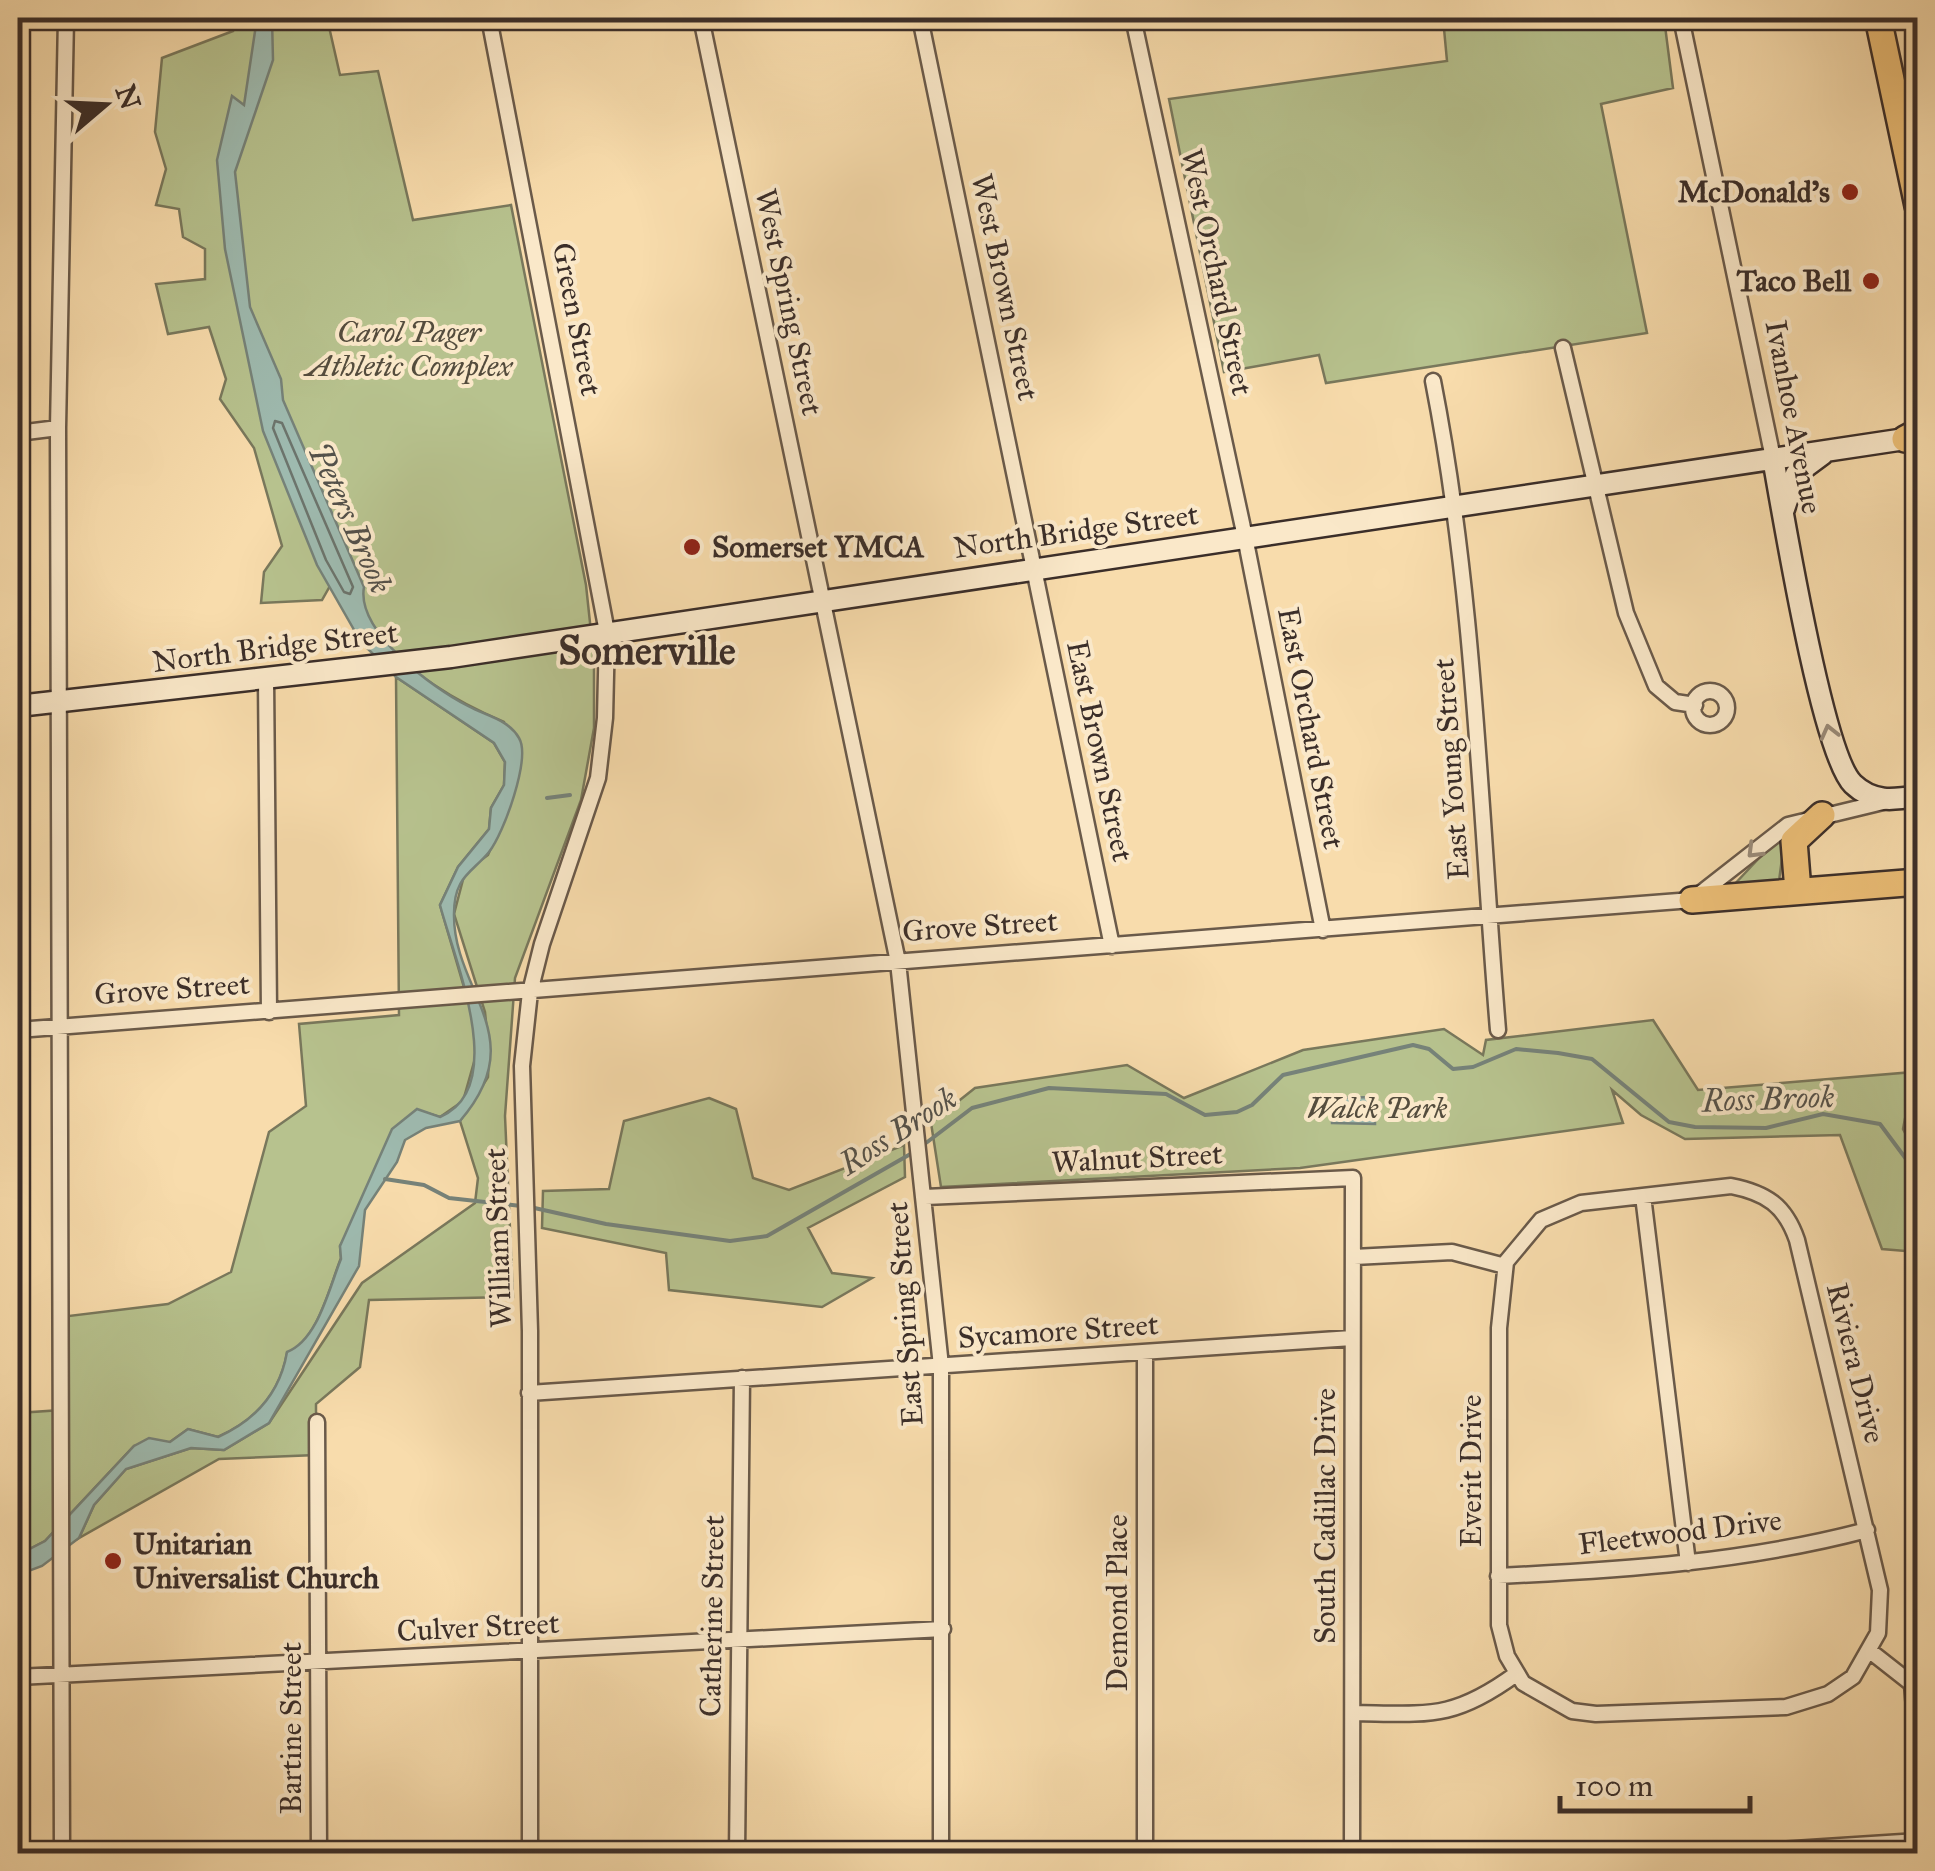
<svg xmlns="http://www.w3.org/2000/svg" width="1935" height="1871" viewBox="0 0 1935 1871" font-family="'IM FELL Great Primer',serif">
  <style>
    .green { fill: #b7c28e; stroke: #79785c; stroke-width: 2.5 }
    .water { fill: #9ebaaf; stroke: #768279; stroke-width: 2.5 }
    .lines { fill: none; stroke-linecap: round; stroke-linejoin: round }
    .shore { stroke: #6c746c; stroke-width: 2.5 }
    .stream { stroke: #768279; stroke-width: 4 }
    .street-casing { stroke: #6a5a4a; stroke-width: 19 }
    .secondary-casing { stroke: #3b2e29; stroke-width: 25 }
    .highway-casing { stroke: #3b2e29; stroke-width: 30 }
    .street { stroke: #fae8c9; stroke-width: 14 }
    .secondary { stroke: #fae8c9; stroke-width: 20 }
    .highway { stroke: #ecbe76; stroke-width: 25 }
    .oneway { stroke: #9a8b79 }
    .poi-dot { fill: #8f2418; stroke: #fae8c9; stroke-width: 4 }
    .labels { text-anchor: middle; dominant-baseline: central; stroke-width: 8; stroke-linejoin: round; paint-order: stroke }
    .poi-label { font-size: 30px; font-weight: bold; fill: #3b2e29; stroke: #fae8c9; text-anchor: end }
    .street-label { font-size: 30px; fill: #3b2e29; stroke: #fae8c9 }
    .park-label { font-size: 30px; font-style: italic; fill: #544c3d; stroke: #fae8c9 }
    .water-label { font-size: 32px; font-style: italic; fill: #54514a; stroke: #fae8c9 }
    .district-label { font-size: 40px; font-weight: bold; fill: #3b2e29; stroke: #fae8c9 }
  </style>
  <rect width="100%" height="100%" fill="#f8dcac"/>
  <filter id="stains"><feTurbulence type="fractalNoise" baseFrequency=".002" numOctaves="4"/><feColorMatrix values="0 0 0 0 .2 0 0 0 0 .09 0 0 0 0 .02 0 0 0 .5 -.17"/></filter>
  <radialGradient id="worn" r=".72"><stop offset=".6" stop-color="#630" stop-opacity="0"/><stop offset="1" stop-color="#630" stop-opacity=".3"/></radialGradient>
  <path class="green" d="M234 18H327L340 75 378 71 413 220 511 205 586 585 594 660V728L581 800 515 978 505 1116 513 1297 369 1300 360 1367 316 1404V1455L219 1459 79 1538 94 1505 126 1469 191 1448 224 1450 269 1423 362 1283 475 1203 478 1178 460 1121 488 1077 489 1051 485 1012 454 914 465 872 488 855 510 804 504 722C459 703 404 672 376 630 361 609 356 580 347 556L322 600 261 603 264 572 282 546 254 448 220 399 226 379 209 327 168 334 156 284 205 279V249L183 237 179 209 156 205 166 169 155 132 162 58 233 31Z
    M1443 18H1664L1673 88 1601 104 1647 333 1326 383 1319 355 1224 372 1169 99 1447 61Z
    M396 677 494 743 505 762 504 785 491 808 489 829 458 867 440 905 475 1025 476 1055 463 1101 440 1117 417 1110 340 1246 341 1258C329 1288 318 1340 287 1353 280 1393 256 1420 218 1437L188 1429 170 1442 134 1446 45 1541 18 1555V1413L61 1410 60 1317 168 1304 231 1272 269 1132 306 1106 299 1024 399 1015Z
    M1785 836 1779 881 1732 887 1775 841Z
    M1653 1020 1698 1090 1914 1072 1903 1129 1917 1156V1252L1882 1249 1840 1135 1685 1139 1641 1115 1612 1090 1623 1123 1300 1168 941 1187 931 1123 975 1088 1127 1065 1184 1098 1303 1050 1444 1029 1483 1055 1486 1040Z
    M709 1098 736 1109 753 1178 789 1190 904 1145 905 1177 808 1228 832 1273 872 1278 822 1307 669 1290 666 1253 542 1228 543 1191 609 1189 624 1121Z"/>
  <path class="water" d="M257 18H272L273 60 235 172 250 307 281 379 283 400 364 587C356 631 432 688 468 706 486 716 508 719 519 738 531 758 504 833 489 852 472 873 454 876 454 914 453 992 533 1037 460 1121L426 1128 405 1140 397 1162 365 1210 359 1266 269 1423 224 1450 191 1448 126 1469 94 1505 79 1538 42 1566 18 1575V1555L45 1541 134 1446 149 1438 170 1442 188 1429 218 1437C256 1420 280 1393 287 1352 318 1340 329 1288 341 1259L340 1246 392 1129 417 1109 440 1117C510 1088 454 959 440 905L458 867 489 829 491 808 504 785 505 762 494 743 396 677 361 642 317 565 263 431 225 249 217 160 232 96 244 105Z
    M1375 1097V1124L1332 1123 1331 1098Z"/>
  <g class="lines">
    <path class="shore" d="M275 421 282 423 353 587 350 594 344 592 326 560 273 428Z"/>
    <path class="stream" d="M547 798 570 795
      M922 1146 972 1108 1049 1088 1166 1094 1205 1115 1237 1112 1252 1105 1283 1075 1413 1045 1429 1049 1453 1069 1473 1067 1516 1049 1558 1053 1592 1059 1669 1122 1695 1127 1766 1128 1823 1114 1880 1124 1918 1175
      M385 1179 424 1185 449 1198 521 1206
      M530 1207 606 1224 730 1241 767 1236 914 1152"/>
    <g class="street-casing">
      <path id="street" d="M489 18 607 632 605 718 598 778 542 944 530 992 522 1066 530 1331V1854
        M701 18 898 962 941 1366V1854
        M920 18 1112 946
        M1133 18 1245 537 1323 930
        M1681 18 1773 458
        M1563 348 1626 613 1656 686 1675 702 1695 705
        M1433 381C1475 595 1480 813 1498 1030
        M18 433 58 428
        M266 679 269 1012
        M1693 708a17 17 0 1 1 34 0a17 17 0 1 1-34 0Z
        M18 1030 1692 900 1788 825 1883 802
        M1731 1186C1766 1193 1785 1205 1797 1240L1880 1590 1878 1633 1853 1677 1828 1694 1786 1707 1596 1714 1572 1711 1523 1683 1507 1656 1499 1625V1328L1506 1262 1541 1220 1581 1203Z
        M1643 1196 1688 1563
        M925 1197 1353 1178 1352 1854
        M1354 1257 1452 1252 1505 1266
        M1145 1352V1854
        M529 1393 1352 1338
        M317 1422 319 1854
        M1498 1576C1623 1570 1746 1562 1867 1530
        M1870 1651 1912 1684 1918 1756
        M18 1677 943 1629
        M1354 1713C1429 1714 1453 1720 1516 1674
        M62 1854 58 428 66 18
        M737 1854 742 1378
        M1714 1854 1918 1841"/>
    </g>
    <g class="secondary-casing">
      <path id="secondary" d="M1773 458C1783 513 1822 754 1853 784 1873 803 1893 800 1918 796
        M1784 509 1796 474 1823 454
        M18 706 451 657 1905 439"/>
    </g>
    <g class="highway-casing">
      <path id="highway" d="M1878 18 1918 206
        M1905 439 1918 432
        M1798 891 1794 841 1822 815
        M1692 900 1918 882"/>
    </g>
    <use href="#street" class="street"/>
    <use href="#secondary" class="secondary"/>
    <use href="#highway" class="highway"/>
  </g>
  <defs><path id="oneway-chevron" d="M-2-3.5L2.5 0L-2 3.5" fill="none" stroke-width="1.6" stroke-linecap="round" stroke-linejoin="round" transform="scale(2.5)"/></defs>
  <g class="oneway">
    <use href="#oneway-chevron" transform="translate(1829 732) rotate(-104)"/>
    <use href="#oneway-chevron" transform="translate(1754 851) rotate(135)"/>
  </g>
  <g class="poi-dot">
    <circle cx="1850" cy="192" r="10"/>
    <circle cx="1871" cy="281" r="10"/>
    <circle cx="692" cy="547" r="10"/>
    <circle cx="113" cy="1561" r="10"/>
  </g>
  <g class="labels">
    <g class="poi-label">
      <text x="1830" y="192">McDonald's</text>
      <text x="1851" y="281">Taco Bell</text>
      <text x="712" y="547" text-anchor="start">Somerset YMCA</text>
      <text x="133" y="1544" text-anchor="start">Unitarian<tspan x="133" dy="34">Universalist Church</tspan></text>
    </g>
    <g class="street-label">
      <text transform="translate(1217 272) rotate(78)">West Orchard Street</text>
      <text transform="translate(1005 287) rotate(78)">West Brown Street</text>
      <text transform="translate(789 302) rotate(78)">West Spring Street</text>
      <text transform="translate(577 319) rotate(79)">Green Street</text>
      <text transform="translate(1794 417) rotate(79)">Ivanhoe Avenue</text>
      <text transform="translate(1076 531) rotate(-8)">North Bridge Street</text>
      <text transform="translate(275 647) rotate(-7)">North Bridge Street</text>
      <text transform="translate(1311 728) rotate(79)">East Orchard Street</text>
      <text transform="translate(1100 751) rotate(78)">East Brown Street</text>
      <text transform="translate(1451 769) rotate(-94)">East Young Street</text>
      <text transform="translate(980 926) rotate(-4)">Grove Street</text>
      <text transform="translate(172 989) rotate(-4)">Grove Street</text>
      <text transform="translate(1137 1158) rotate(-3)">Walnut Street</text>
      <text transform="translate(498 1238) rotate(-92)">William Street</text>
      <text transform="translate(905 1314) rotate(-94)">East Spring Street</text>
      <text transform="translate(1058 1331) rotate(-4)">Sycamore Street</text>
      <text transform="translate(1856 1363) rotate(76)">Riviera Drive</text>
      <text transform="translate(1471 1471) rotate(-90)">Everit Drive</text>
      <text transform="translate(1325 1516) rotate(-90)">South Cadillac Drive</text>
      <text transform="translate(1680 1532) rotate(-7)">Fleetwood Drive</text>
      <text transform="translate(1117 1603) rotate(-90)">Demond Place</text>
      <text transform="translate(712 1616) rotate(-89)">Catherine Street</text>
      <text transform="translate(478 1627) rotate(-3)">Culver Street</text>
      <text transform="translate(291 1728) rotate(-90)">Bartine Street</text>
    </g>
    <g class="park-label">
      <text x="409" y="332">Carol Pager<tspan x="409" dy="34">Athletic Complex</tspan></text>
      <text x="1377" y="1108">Walck Park</text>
    </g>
    <g class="water-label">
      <text transform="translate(350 518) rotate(66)">Peters Brook</text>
      <text transform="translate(1768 1099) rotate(-2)">Ross Brook</text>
      <text transform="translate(898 1131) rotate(-33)">Ross Brook</text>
    </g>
    <g class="district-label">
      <text x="647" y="650">Somerville</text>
    </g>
  </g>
  <rect width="1935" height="1871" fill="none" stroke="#f8dcac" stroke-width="60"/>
  <rect x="20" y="20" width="1895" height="1831" fill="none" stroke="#3b2e29" stroke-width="5"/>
  <rect x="30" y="30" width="1875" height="1811" fill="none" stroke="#3b2e29" stroke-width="2.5"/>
  <g transform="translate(105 105) rotate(71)" stroke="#fae8c9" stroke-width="8" paint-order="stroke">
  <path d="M0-8L18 38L0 25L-18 38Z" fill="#3b2e29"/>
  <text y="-15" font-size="28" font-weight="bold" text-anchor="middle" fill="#3b2e29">N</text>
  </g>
  <path d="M1560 1796v15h190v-15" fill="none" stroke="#3b2e29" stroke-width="5"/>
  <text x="1575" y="1796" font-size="30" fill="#3b2e29" stroke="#fae8c9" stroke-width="8" paint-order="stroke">100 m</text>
  <rect width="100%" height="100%" filter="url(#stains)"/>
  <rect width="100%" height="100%" fill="url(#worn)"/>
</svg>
